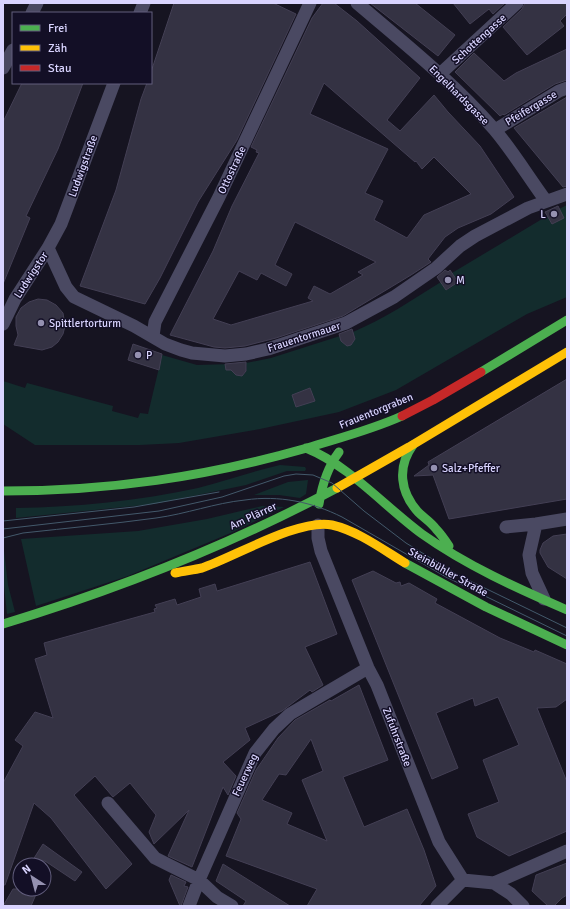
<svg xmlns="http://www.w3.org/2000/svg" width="570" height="909" viewBox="0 0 570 909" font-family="Signika,sans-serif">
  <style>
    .green { fill: #132c2d }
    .building { fill: #343243; stroke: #433f54; fill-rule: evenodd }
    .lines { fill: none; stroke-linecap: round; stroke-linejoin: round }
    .street { stroke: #4a4962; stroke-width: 13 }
    .fast { stroke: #4caf50; stroke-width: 9 }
    .slow { stroke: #ffc107; stroke-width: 9 }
    .jam { stroke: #c62828; stroke-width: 9 }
    .tram { stroke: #43596b; stroke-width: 1 }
    .poi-dot { fill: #9591b1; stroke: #130f26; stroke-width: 1.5 }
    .labels { text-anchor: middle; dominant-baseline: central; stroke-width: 3; stroke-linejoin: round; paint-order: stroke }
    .street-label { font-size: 11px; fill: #d9d4ff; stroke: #130f26 }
    .poi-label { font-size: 11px; fill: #d9d4ff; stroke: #130f26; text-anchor: start }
  </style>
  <rect width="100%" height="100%" fill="#161421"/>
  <path class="green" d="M567 205V297L527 314 396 390 339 412 260 429 179 443 140 445H35L3 424V381L25 388 27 383 113 406 112 411 138 418 140 413 148 414 162 355 197 365 233 364 234 373 239 376C247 375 247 369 246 363L271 358 340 336 342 341 346 345H351L355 339 353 332C384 319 412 300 441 282L447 290 458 282 452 273 547 216 552 224 564 218 559 209Z
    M280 465 305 467 306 469 305 471H287L246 485 154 504 16 518V508C77 507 138 501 198 488 226 481 253 471 280 465Z
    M308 480 306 494 300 498 279 495H254L288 482Z
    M262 506 284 507 233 532 128 576 36 606 21 539 138 531 207 519Z
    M3 542 8 585 15 612 7 614 3 577Z"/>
  <path class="building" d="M174 3H273L296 14 237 140 198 202 160 278 145 304 80 286 116 190 141 99 147 83H151V72Z
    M323 3H334L357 21 420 78 387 120 400 131 434 95 448 112 480 146 514 197 491 214 458 228 445 237 428 259 431 262 411 275 343 316 276 338 245 346 225 348 214 347 170 335 213 251 232 206 259 153 256 152 257 150 251 147 312 18ZM324 83 415 162 416 161 422 169 434 157 471 194 424 215 407 238 374 220 383 201 365 193 388 149 310 114ZM295 222 376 262 358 272 363 275 330 294 314 286 308 298 313 301 231 325 213 319 239 271 257 280 261 273 286 286 292 274 275 265Z
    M370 3H415L455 35 438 56Z
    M453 3H505L493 14 489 9 470 24Z
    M525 3H567V14L560 21 564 26 527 55 503 27 522 9Z
    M567 49V80L555 84 504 115 503 114 500 116 455 72 474 53 504 81 516 73Z
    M22 83H83L58 149 26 216 30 218 3 284V122Z
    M567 97V186L563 187 514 128Z
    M558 206 564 218 552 224 545 212Z
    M445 270 448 272 450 270 458 282 446 290 437 277Z
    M38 299 47 300 56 305 63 313 65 326 63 334 58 342 52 347 42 350 14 345 18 335 16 326V317L21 308 29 302Z
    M352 329 355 339 351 345 347 346 341 341 339 334Z
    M133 344 162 354 159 370 128 360Z
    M246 362V371L242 376 236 375 231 370H226L225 364Z
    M567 379V499L449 519 433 475 414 476 429 465 428 462Z
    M310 388 315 401 296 407 292 395Z
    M567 534V579L548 567 540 553V550L543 543 553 536Z
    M310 562 337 634 305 647 323 685 312 692 310 690 282 711 245 728 250 740 223 762 236 776 228 795 223 787 192 867 168 856 189 810 154 844 149 832 156 815 130 783 113 797 95 776 74 795 132 864 106 889 51 818 34 803 5 885H3V783L23 746 15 740 35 712 53 718 35 659 47 655 44 643 155 612 154 609 157 608 155 605 175 599 177 605 201 597 199 589 215 584 217 591Z
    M373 571 396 583 400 582 401 586 409 583 437 599 435 603 500 638 534 652 535 650 567 664V699L556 707 537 708 567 782V831L509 856 477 837 468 814 499 802 483 760 519 745 498 697 475 706 473 698 436 713 458 768 432 779 352 580Z
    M359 685 388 760 343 777 364 827 407 809 424 850 436 886 419 906H307L317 889 226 856 241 819 237 813 256 770 278 738 295 720 330 700 331 701ZM311 739 323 771 302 780 327 841 287 824 292 813 262 800 279 774 286 775Z
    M43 844 82 872 75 881 45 861 31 863Z
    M567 863V895L562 898 554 906H548L532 891 536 875Z
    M223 864 290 906H243L246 901 216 881Z
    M171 875 186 882 184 886 188 887 181 906H180L169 880Z
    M13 889H31L37 892 31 906H3Z"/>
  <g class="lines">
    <path class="street" d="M357 3C404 43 453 82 494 129 512 150 529 178 546 201
      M32 13 37 3
      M140 13 144 3
      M3 68 13 50
      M440 74 517 3
      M495 130 559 91 567 88
      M48 248 66 287 74 297 134 326 165 344 181 350 192 353 225 356 246 354 268 349 346 323 394 297 436 268 460 246 475 236 528 208 567 194
      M3 324 15 299 48 248 61 224 114 83
      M153 336 155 322 219 197 310 3
      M536 524 529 555 532 573 544 599
      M318 525V538L321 551 368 668 377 685 439 842 463 880
      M506 527 536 524 567 519
      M108 803 155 858 199 880 217 897 232 906
      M463 880 494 883 511 894 523 906
      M494 883 567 851
      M189 906 199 880 255 753 274 729 290 714 368 668
      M437 906 463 880"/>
    <path class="fast" d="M481 372 567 320
      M413 445C397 467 400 492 418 512 424 518 431 522 436 529 441 534 445 540 449 546
      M306 448C350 466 384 506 422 534 467 566 517 588 567 610
      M3 491C109 491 205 477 307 448 339 438 371 430 402 416
      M319 504C322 485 327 468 339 452
      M405 563 486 607 567 645
      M3 624C119 589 230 545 337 488"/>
    <path class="slow" d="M337 488 409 447 567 352
      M175 573C184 571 193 570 202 568 234 557 300 518 332 525 358 531 382 549 405 563"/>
    <path class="jam" d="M402 416 433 400 481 372"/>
    <path class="tram" d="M3 521 134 507 219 492
      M3 529 159 511 222 497 284 476 296 474 313 475 332 483 364 511 406 543 460 576 567 628
      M3 538 23 533C68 528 112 524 156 518 186 514 215 503 245 500 279 495 312 502 342 517L446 577 567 636"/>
  </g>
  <g class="poi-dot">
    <circle cx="554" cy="214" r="4"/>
    <circle cx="448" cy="280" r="4"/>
    <circle cx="41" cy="323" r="4"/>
    <circle cx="138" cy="355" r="4"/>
    <circle cx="434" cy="468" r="4"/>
  </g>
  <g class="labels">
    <g class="street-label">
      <text transform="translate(479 39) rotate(-42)">Schottengasse</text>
      <text transform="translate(459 95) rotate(45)">Engelhardsgasse</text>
      <text transform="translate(531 108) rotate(-31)">Pfeifergasse</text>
      <text transform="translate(83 166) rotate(-70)">Ludwigstraße</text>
      <text transform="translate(232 170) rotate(-65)">Ottostraße</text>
      <text transform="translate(31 275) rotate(-57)">Ludwigstor</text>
      <text transform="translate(304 337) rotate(-18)">Frauentormauer</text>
      <text transform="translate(376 411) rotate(-22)">Frauentorgraben</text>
      <text transform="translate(253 516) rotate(-25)">Am Plärrer</text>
      <text transform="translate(448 572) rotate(29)">Steinbühler Straße</text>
      <text transform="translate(397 737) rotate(69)">Zufuhrstraße</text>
      <text transform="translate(245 775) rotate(-65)">Feuerweg</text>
    </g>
    <g class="poi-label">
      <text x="546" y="214" text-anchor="end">L</text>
      <text x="456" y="280">M</text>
      <text x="49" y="323">Spittlertorturm</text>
      <text x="146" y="355">P</text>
      <text x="442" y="468">Salz+Pfeffer</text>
    </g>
  </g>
  <rect width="570" height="909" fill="none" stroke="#d9d4ff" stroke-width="8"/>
  <rect x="12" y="12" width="140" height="72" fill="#130f26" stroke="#625e7d"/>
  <rect x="20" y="25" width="20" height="6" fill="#4caf50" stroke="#625e7d"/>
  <text x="48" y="32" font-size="12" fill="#d9d4ff">Frei</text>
  <rect x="20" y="45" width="20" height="6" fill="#ffc107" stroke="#625e7d"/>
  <text x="48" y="52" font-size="12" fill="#d9d4ff">Zäh</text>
  <rect x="20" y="65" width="20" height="6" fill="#c62828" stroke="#625e7d"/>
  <text x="48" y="72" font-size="12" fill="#d9d4ff">Stau</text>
  <g transform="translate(32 877) rotate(324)"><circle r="19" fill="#130f26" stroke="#625e7d"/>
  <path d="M0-3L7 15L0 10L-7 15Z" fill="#9591b1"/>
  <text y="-6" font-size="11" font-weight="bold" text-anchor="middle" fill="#d9d4ff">N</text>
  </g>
</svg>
